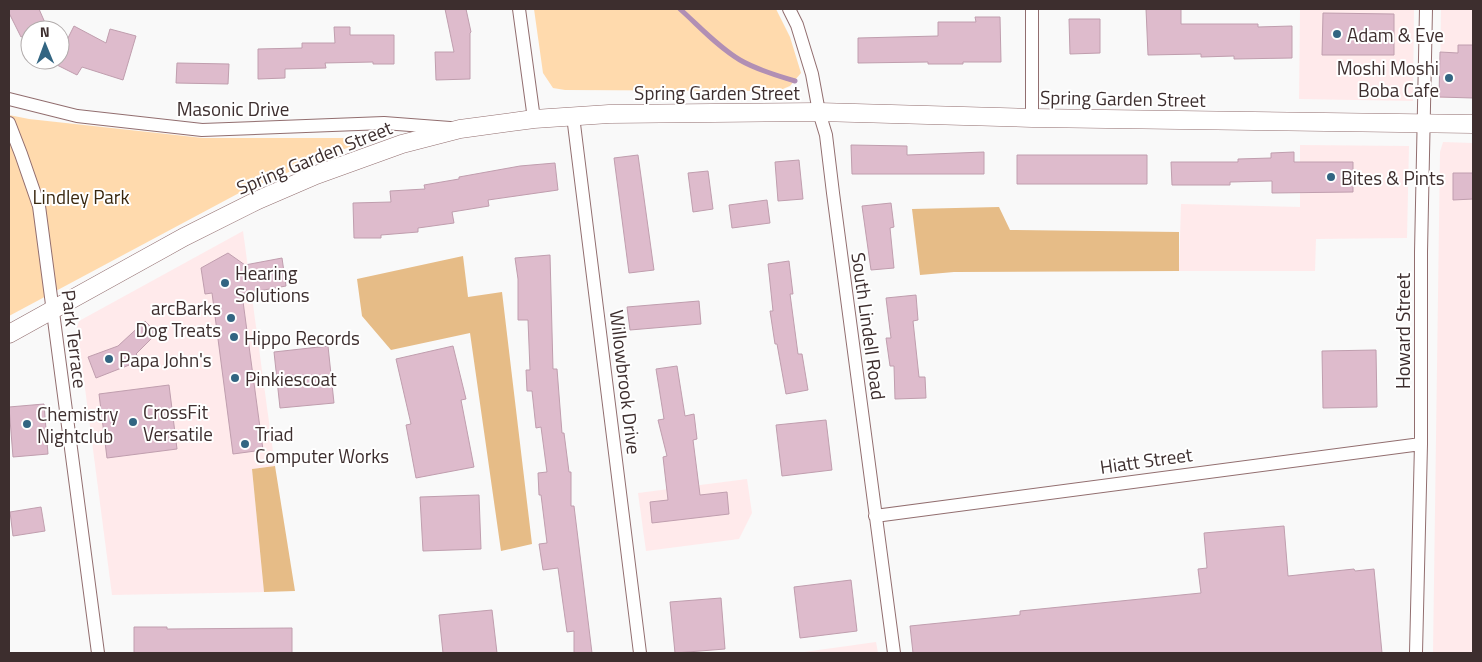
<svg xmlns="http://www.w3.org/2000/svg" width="1482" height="662" viewBox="0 0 1482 662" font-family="'Titillium Web',sans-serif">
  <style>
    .built { fill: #ffeaeb }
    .green { fill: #ffdaad }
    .forest { fill: #e6bc87 }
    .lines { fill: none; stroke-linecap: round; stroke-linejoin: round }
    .stream { stroke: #b18fb4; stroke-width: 5 }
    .building { fill: #debbcc; stroke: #c09eae }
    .minor-casing { stroke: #926e6f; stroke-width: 14 }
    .secondary-casing { stroke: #926e6f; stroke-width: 19 }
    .minor { stroke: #fff; stroke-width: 12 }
    .secondary { stroke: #fff; stroke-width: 18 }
    .poi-dot { fill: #326582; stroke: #fff; stroke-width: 2 }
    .labels { text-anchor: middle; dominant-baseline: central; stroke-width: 4; stroke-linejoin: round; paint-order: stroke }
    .poi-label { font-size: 19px; fill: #3d2e2e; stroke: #fff; text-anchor: start }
    .street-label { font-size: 19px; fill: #3d2e2e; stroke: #fff }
    .park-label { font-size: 19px; fill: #39270f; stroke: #fff }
  </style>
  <rect width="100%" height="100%" fill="#f9f9f9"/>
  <path class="built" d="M1300 9H1414L1413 101 1299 99Z
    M1441 9H1473V98H1440Z
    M1443 142 1473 143V653H1433L1440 152Z
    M1300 145 1409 146 1407 238 1316 239 1315 271H1179L1181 204 1300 207Z
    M243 231 275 466 252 469 264 592 112 595 77 327 79 321Z
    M747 479 752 513 739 539 646 551 638 493Z
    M876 642 878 653H797Z"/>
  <path class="green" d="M534 9H776L790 37 801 73 790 86 778 91 565 90 553 88 543 73Z
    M9 115 29 119 203 138H351L354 145 241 192 9 316Z"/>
  <path class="forest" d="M999 207 1010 230 1179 232V271L954 272 920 275 912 209Z
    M463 256 468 297 502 292 532 544 501 551 470 333 391 350 362 316 357 279Z
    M275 466 295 591 264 592 252 469Z"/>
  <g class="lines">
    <path class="stream" d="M680 9C699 26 718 47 740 60 757 70 776 75 795 81"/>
  </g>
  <path class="building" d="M9 9H39L46 25 36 30H30V33L21 37 9 13Z
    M445 9H466L471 32 470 33V79L436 80 435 52H454Z
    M1146 9H1181V24H1258V27L1292 26V58L1234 59V56L1201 57V54L1148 55Z
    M1323 13 1394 14V55H1322Z
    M975 17H1000L1001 62H963V64H928V62L858 63V38L938 36V22H976Z
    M1069 19H1100V53L1070 54Z
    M74 26 106 43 110 29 136 36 123 80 82 67 77 75 55 64 57 60H60V54Z
    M334 27H350V35H394V64H373V62L325 63 326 68 285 69V78L258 79V49L302 48V43H335Z
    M1458 45H1473V98L1439 97 1440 52 1458 53Z
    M177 63 229 64 228 84 176 83Z
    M851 145 907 146V155L984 152V174H852Z
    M1294 152V162H1353V192L1272 193V181L1230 182V185H1172L1171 162H1238V159L1271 158V153Z
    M638 155 654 270 629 273 614 158Z
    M1017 155H1147V184H1017Z
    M799 160 803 199 778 201 775 162Z
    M555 163 558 190 488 200 489 206 452 212 454 223 418 228V232L381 235V238H354L353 203 391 202 390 191 425 189 424 185 459 179V177L520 166Z
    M708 171 713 209 693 212 688 173Z
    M1453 173H1473V199L1453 200Z
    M767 200 770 223 732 228 729 205Z
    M891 203 894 227 890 228 894 268 871 270 862 206Z
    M228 253 245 265 282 258 286 286 242 294 263 450 233 454 212 293 205 294 201 268Z
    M550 255 553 369H557L562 433H564L569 472H571V506H574L592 653H574V631L567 632 558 568 543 570 539 544 547 543 541 495H539L538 473 547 472 541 427 536 428 532 391H527L526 370H530L528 320H518V279L515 258Z
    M789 261 793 294H790L798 354H802L808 390 786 394 777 344H775L770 311H773L768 264Z
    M916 295 918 320 913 321 919 377H925L926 398 895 399 894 366H890L886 338H891L886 298Z
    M699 301 701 324 630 330 627 307Z
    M145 321 157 333 136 354 142 360 96 378 88 357 118 346Z
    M328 346 334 403 280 408 274 352Z
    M453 346 466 399 461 400 474 467 416 478 406 425 411 424 396 359Z
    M1376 350 1377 407 1323 408 1322 351Z
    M677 366 685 416 694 414 697 439 693 440 700 495 727 492 729 514 652 523 650 502 668 500 663 457 667 456 658 420 664 419 656 369Z
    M169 385 177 449 107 458 99 394Z
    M44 404 48 454 13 457 9 407Z
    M826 420 832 470 782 476 776 425Z
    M479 495 481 549 423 551 420 497Z
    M41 507 45 531 13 536 10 512Z
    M1284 526 1288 576 1354 569 1355 571 1374 569 1382 653H913L910 626 1020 615V611L1201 593 1198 569 1207 568 1204 533Z
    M851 580 857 631 800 638 794 587Z
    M721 598 725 649 675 653 670 602Z
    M492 610 497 653H443L439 615Z
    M134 627H167V629L292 628V653H134Z"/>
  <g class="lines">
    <g class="minor-casing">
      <path id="minor" d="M519 9 534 119
        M789 9 797 25 812 74 819 112 826 135 833 193 894 653
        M9 99 77 116 202 130 384 123 450 128
        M573 116 640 653
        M1032 118V9
        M9 123 21 154 39 206 98 653
        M875 516 1421 444
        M1416 653 1421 444V252L1426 9"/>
    </g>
    <g class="secondary-casing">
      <path id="secondary" d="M9 334 184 237 258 200 316 175 402 144 460 129 534 119 609 114 819 112 1032 118 1473 124"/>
    </g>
    <use href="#minor" class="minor"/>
    <use href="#secondary" class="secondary"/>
  </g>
  <g class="poi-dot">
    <circle cx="1337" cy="34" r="5"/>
    <circle cx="1449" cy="78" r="5"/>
    <circle cx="1331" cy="177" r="5"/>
    <circle cx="225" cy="283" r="5"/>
    <circle cx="231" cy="318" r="5"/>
    <circle cx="234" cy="337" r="5"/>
    <circle cx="109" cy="359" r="5"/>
    <circle cx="235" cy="378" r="5"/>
    <circle cx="133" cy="422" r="5"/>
    <circle cx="27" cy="424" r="5"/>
    <circle cx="245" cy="444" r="5"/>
  </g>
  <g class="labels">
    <g class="poi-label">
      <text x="1347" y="34">Adam &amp; Eve</text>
      <text x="1439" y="67" text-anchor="end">Moshi Moshi<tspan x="1439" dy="22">Boba Cafe</tspan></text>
      <text x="1341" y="177">Bites &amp; Pints</text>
      <text x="235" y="272">Hearing<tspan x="235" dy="22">Solutions</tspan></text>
      <text x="221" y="307" text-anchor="end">arcBarks<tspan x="221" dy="22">Dog Treats</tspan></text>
      <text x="244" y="337">Hippo Records</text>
      <text x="119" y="359">Papa John's</text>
      <text x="245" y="378">Pinkiescoat</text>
      <text x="143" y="411">CrossFit<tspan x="143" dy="22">Versatile</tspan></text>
      <text x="37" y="413">Chemistry<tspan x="37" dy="22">Nightclub</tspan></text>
      <text x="255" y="433">Triad<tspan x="255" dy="22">Computer Works</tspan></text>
    </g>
    <g class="street-label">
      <text x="717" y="92">Spring Garden Street</text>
      <text transform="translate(1123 98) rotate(1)">Spring Garden Street</text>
      <text x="233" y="108">Masonic Drive</text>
      <text transform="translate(314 157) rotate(-22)">Spring Garden Street</text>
      <text transform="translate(869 326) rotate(82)">South Lindell Road</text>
      <text transform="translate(1402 331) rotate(-90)">Howard Street</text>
      <text transform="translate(75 339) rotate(83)">Park Terrace</text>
      <text transform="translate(626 382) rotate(83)">Willowbrook Drive</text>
      <text transform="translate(1146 460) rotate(-8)">Hiatt Street</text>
    </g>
    <g class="park-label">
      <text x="81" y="196">Lindley Park</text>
    </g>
  </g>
  <rect width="1482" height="662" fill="none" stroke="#3d2e2e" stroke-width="20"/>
  <g transform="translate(45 45) rotate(359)"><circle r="24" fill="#ffffff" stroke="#b1abab"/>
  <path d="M0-4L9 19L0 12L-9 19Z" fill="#326582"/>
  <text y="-8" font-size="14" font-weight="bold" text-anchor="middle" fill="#3d2e2e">N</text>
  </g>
</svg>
